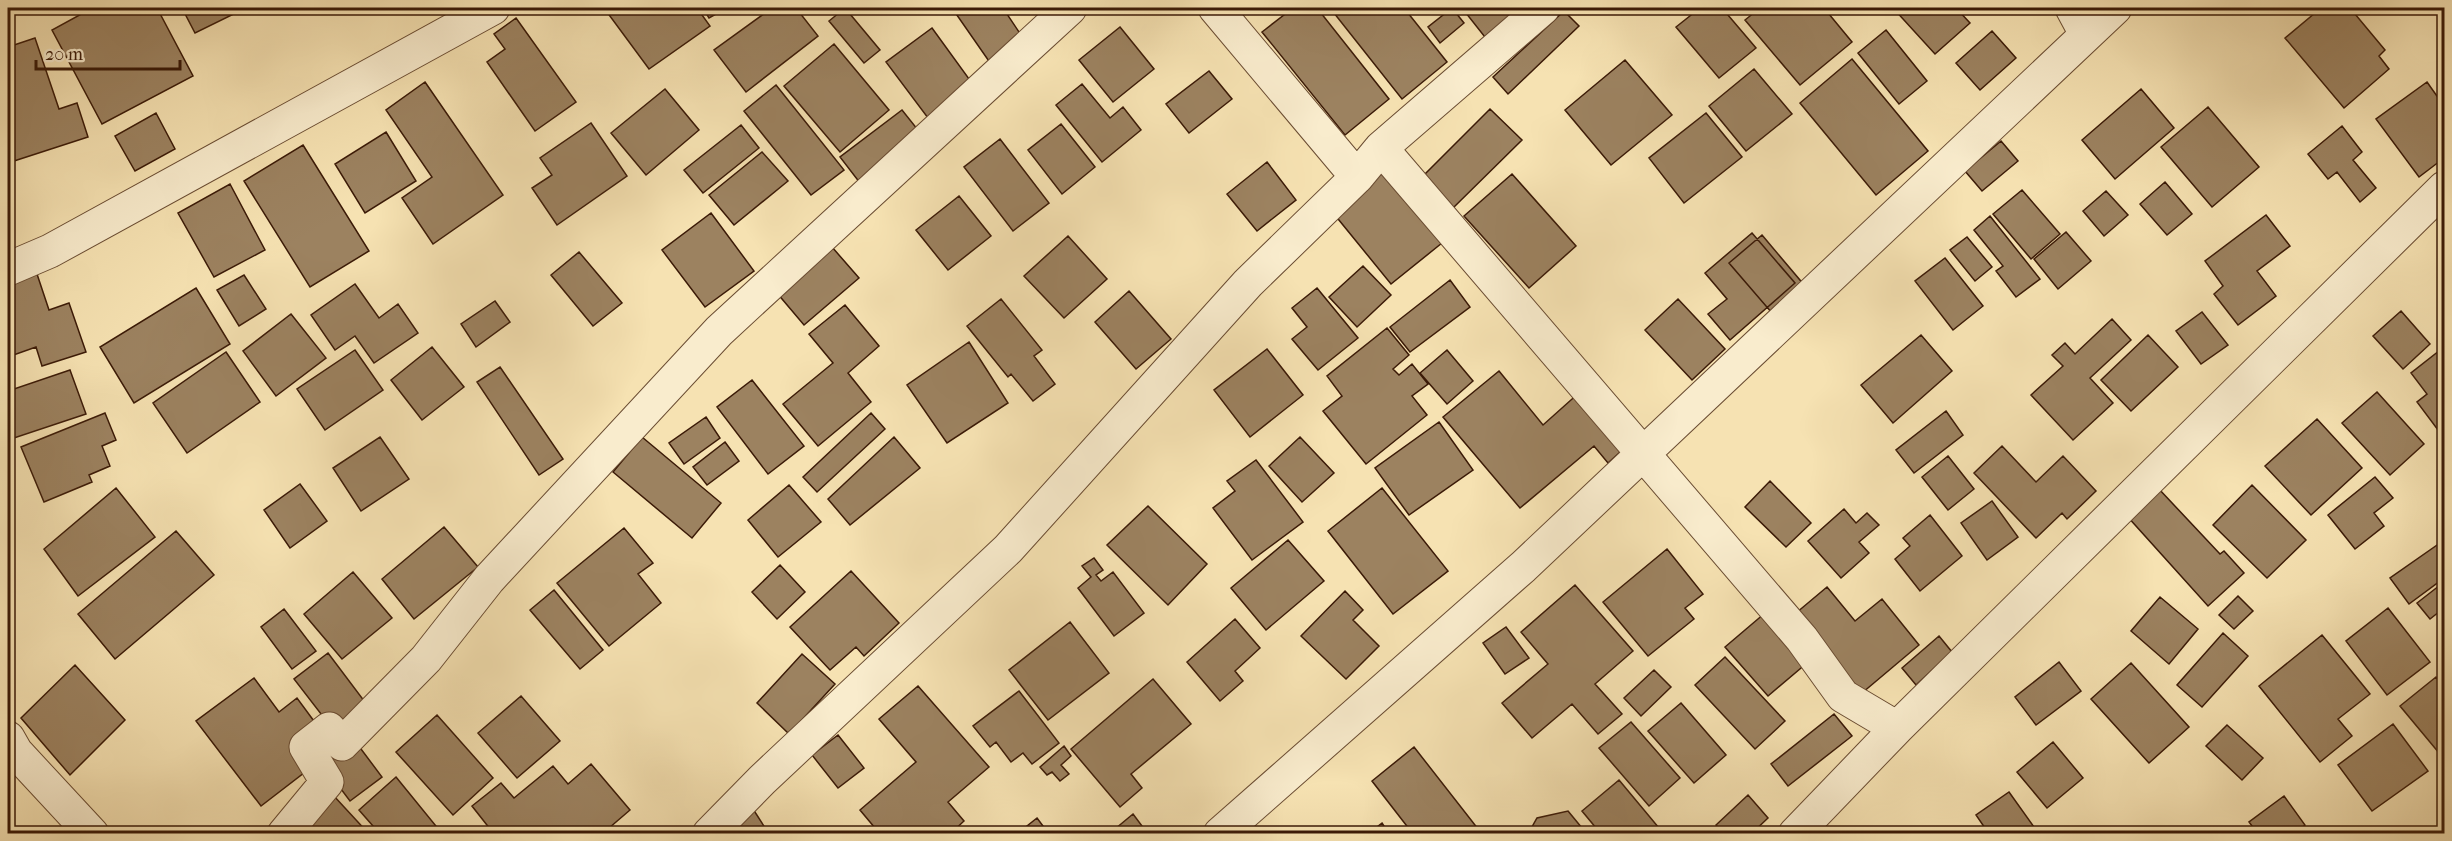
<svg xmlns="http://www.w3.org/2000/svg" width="2452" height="841" viewBox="0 0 2452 841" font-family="'IM FELL French Canon',serif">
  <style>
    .building { fill: #9c8260; stroke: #3b1a07; stroke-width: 1.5 }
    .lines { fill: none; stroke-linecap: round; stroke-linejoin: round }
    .minor-casing { stroke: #6a4c32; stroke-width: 35 }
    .minor { stroke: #f9eccd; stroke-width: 33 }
  </style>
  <rect width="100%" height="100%" fill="#f6e2b2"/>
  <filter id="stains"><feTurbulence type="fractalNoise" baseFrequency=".00333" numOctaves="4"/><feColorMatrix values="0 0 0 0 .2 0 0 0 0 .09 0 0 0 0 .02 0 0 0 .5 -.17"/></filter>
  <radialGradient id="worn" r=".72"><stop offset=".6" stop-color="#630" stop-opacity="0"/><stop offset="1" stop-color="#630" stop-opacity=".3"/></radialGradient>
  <path class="building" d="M85 8H157L193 76 102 124 52 30 87 11Z
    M182 8H241L242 10 195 33Z
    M604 8H697L710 26 649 69Z
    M703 8H727L709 18Z
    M772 8H796L818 36 746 92 714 50Z
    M845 8 880 50 864 63 829 21Z
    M952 8H1003L1027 44 993 67Z
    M1293 8H1317L1389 99 1345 135 1262 32Z
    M1330 8H1404L1447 62 1402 99Z
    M1452 8 1464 23 1440 43 1428 27Z
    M1462 8H1512L1523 21 1492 46Z
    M1700 8H1722L1756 48 1719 78 1676 27Z
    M1760 8H1824L1852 42 1800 85 1745 20Z
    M1893 8H1956L1970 23 1935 54Z
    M2321 8H2350L2385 50 2379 56 2389 69 2344 108 2285 38Z
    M1564 11 1579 26 1508 94 1493 77Z
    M516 18 576 102 535 131 487 62 505 49 494 34Z
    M1120 27 1154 69 1113 102 1079 60Z
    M932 28 972 83 928 118 886 62Z
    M1886 30 1927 81 1899 104 1858 53Z
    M1992 31 2016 58 1980 90 1956 63Z
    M35 38 59 109 77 103 88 137 14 161 8 141V47Z
    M834 44 889 110 840 152 784 86Z
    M1852 59 1928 151 1876 195 1800 103Z
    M1625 60 1672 115 1611 165 1565 110Z
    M1754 69 1792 114 1746 151 1709 106Z
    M1209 71 1232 99 1189 133 1166 104Z
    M425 82 503 195 433 244 402 198 432 177 386 110Z
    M2427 82 2444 106V158L2419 177 2376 119Z
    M1082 84 1110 118 1123 107 1141 130 1102 162 1056 105Z
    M776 85 844 170 811 195 744 111Z
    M665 89 699 130 646 175 611 133Z
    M2141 89 2174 128 2115 179 2082 140Z
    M2208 107 2259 167 2212 207 2161 147Z
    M1490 109 1522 140 1451 210 1421 178Z
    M902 110 922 135 860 183 840 157Z
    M156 113 175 149 135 171 115 136Z
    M1706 113 1742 157 1684 203 1649 158Z
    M591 123 627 176 557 225 532 188 552 175 540 158Z
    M1061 124 1095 167 1062 194 1028 150Z
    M741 125 759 148 703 193 684 170Z
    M2342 126 2362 152 2353 160 2376 188 2360 202 2337 172 2328 179 2308 154Z
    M386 132 416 181 365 213 335 164Z
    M1000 139 1049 203 1013 231 964 167Z
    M2001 141 2018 161 1982 191 1965 171Z
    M303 145 369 251 310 287 244 181Z
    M762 152 788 181 734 225 709 195Z
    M1267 162 1296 200 1257 231 1227 194Z
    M1382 168 1442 243 1391 284 1330 209Z
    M1512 174 1576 246 1529 288 1464 216Z
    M2165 182 2192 214 2167 235 2140 204Z
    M230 184 265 250 214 277 178 213Z
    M2022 190 2060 234 2031 259 1993 214Z
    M2106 191 2128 215 2104 236 2083 211Z
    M959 196 991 236 948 270 916 230Z
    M711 213 754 271 705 307 662 250Z
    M2266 215 2290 246 2257 271 2276 296 2238 325 2214 294 2223 286 2205 261Z
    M1990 216 2040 279 2016 297 1996 271 2003 266 1974 230Z
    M2066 232 2091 261 2058 289 2034 259Z
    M1752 233 1795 283 1730 340 1708 314 1727 299 1705 273Z
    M1762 235 1805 286 1772 313 1729 263Z
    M1068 236 1107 279 1064 318 1024 276Z
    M1967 237 1992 267 1975 281 1950 250Z
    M832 247 859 278 804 325 777 293Z
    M579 252 622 303 593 326 551 275Z
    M1945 258 1983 306 1953 330 1915 281Z
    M1363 266 1391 295 1357 327 1329 297Z
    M36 271 49 310 69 303 86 352 42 366 36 347 8 357V281Z
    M244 275 266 309 239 326 217 290Z
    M1450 280 1470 307 1410 352 1390 327Z
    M355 284 379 318 398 304 418 333 374 363 355 336 335 350 311 315Z
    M196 288 230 344 134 403 100 347Z
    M1317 288 1358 338 1318 370 1292 339 1307 327 1292 308Z
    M1129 291 1171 339 1136 369 1095 322Z
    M1001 299 1042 350 1034 356 1055 384 1033 401 1011 374 1008 377 967 326Z
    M1678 299 1725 349 1692 380 1645 330Z
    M495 301 510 322 476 347 461 324Z
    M845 305 879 346 848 373 871 402 818 446 783 404 833 363 809 334Z
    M2401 311 2430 344 2403 369 2373 336Z
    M2202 312 2228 345 2201 364 2176 331Z
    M291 314 326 358 276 396 243 351Z
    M2112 319 2131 340 2090 378 2113 403 2073 440 2031 395 2063 366 2052 355 2065 343 2075 354Z
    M1387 328 1409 355 1393 369 1399 375 1412 364 1428 384 1412 396 1427 415 1366 464 1323 411 1342 396 1327 376Z
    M1921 335 1952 371 1893 423 1861 385Z
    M2148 335 2178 367 2131 411 2101 380Z
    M969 342 1008 403 947 443 907 385Z
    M432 347 464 387 422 420 391 380Z
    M2444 347V438L2417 402 2427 394 2411 373Z
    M1267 349 1303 395 1250 437 1214 390Z
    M355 350 383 390 325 430 297 389Z
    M1447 350 1473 381 1447 404 1420 373Z
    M226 352 260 402 187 453 153 403Z
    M500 367 563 459 539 475 477 382Z
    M70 370 86 414 8 440V391Z
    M1499 371 1543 425 1581 391 1627 446 1608 463 1594 446 1520 508 1443 417Z
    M752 380 804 446 768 474 717 407Z
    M2377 392 2424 444 2390 475 2342 423Z
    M1946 411 1963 435 1914 473 1896 450Z
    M105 413 116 440 102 446 110 466 89 475 92 482 44 502 21 447Z
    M871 413 885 429 817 492 803 477Z
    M706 417 720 438 684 464 669 443Z
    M2317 419 2362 468 2311 515 2265 466Z
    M1439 422 1473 470 1409 515 1375 468Z
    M380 437 409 479 361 511 333 468Z
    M642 437 721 503 692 538 613 472Z
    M894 437 920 468 850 525 828 499Z
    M1300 437 1334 473 1302 502 1269 466Z
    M725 442 739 461 707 485 693 467Z
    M2002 446 2036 482 2063 456 2096 491 2067 519 2062 513 2036 538 1974 473Z
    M1948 456 1974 489 1948 510 1922 477Z
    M1256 460 1303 522 1252 560 1213 508 1235 491 1227 481Z
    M2375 477 2393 498 2374 513 2384 526 2355 549 2328 515Z
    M1770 481 1811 523 1786 547 1745 507Z
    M300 484 327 521 290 548 264 510Z
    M789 485 821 522 778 557 748 520Z
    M2252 485 2306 540 2267 578 2213 525Z
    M116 488 155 537 78 596 44 549Z
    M1382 488 1448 571 1393 614 1328 531Z
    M2158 488 2220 554 2224 551 2244 573 2208 606 2127 516Z
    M1992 501 2018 537 1987 560 1961 523Z
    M1148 506 1207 564 1168 605 1107 545Z
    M1844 509 1856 523 1867 513 1879 525 1859 542 1869 553 1841 578 1808 541Z
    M1930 515 1962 556 1920 591 1895 559 1910 546 1903 538Z
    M444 527 478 567 414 619 382 579Z
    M624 528 653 563 638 574 661 603 609 646 557 583Z
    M176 531 214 575 115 659 78 614Z
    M1288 540 1324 581 1266 630 1231 588Z
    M2440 543 2444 549V578L2409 604 2390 578Z
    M1667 549 1703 594 1685 608 1694 619 1648 656 1603 602Z
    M1094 558 1103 570 1096 575 1101 581 1113 572 1144 613 1114 636 1078 588 1091 577 1082 566Z
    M780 565 805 592 777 619 752 592Z
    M851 571 899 623 864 656 856 647 830 670 790 627Z
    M353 572 392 618 342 659 304 614Z
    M2444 582V608L2430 619 2417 603Z
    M1575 585 1633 651 1595 684 1622 714 1598 734 1572 704 1532 738 1502 703 1548 664 1521 632Z
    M1827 587 1855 621 1882 599 1919 645 1862 693 1796 613Z
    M554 590 603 650 580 669 530 610Z
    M1345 591 1363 610 1353 620 1379 646 1346 679 1301 636Z
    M2238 596 2253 611 2234 629 2219 615Z
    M2160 597 2198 629 2169 664 2131 631Z
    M2388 608 2430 662 2387 695 2346 641Z
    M284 609 316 651 292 669 261 627Z
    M1765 613 1807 663 1768 696 1725 647Z
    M1235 619 1260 648 1235 671 1243 681 1220 701 1187 662Z
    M1070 622 1109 673 1048 720 1009 670Z
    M1506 627 1529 658 1505 674 1483 643Z
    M2223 633 2248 656 2202 707 2177 685Z
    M2322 635 2370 694 2338 719 2352 736 2320 762 2259 686Z
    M1939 636 1952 652 1916 685 1902 668Z
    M328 653 371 710 338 736 294 679Z
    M802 654 835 684 789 734 757 703Z
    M1725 657 1785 721 1755 749 1695 685Z
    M2059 662 2081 691 2036 725 2015 697Z
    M2131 663 2189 727 2149 763 2091 699Z
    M75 665 125 720 70 775 21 718Z
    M1654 670 1671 687 1641 716 1624 698Z
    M2436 677 2444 688V759L2400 706Z
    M254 678 279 712 297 698 322 732 309 769 261 806 196 721Z
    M1153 679 1191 724 1131 774 1142 788 1120 807 1071 749Z
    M918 686 989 767 948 802 964 821 950 834H880L860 810 916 762 879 719Z
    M1019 691 1059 743 1032 764 1023 753 1011 762 996 742 990 747 973 726Z
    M521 696 560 741 517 778 478 733Z
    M1681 703 1726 755 1694 783 1648 731Z
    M1834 714 1852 736 1788 786 1771 764Z
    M437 715 493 778 453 815 396 752Z
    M1631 722 1680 778 1649 806 1599 748Z
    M2393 724 2428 771 2372 811 2338 765Z
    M2227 725 2263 758 2242 780 2206 746Z
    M838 735 864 768 838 788 812 755Z
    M355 741 382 777 350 801 310 748Z
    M2053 742 2083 778 2047 808 2017 772Z
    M1064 746 1071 756 1061 765 1069 774 1060 781 1052 772 1047 775 1040 767Z
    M1414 747 1482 834H1413L1372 781Z
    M591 764 630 810 602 834H494L472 806 501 783 514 798 553 766 568 784Z
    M396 777 440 831 438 834H380L359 810Z
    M1619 780 1664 834H1601L1582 811Z
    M2009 792 2039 834H1989L1976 815Z
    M333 795 369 834H318L305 820Z
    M1748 795 1768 818 1751 834H1724L1716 825Z
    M2284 796 2305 825 2294 834H2258L2249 822Z
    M753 809 769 834H744L735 821Z
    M1568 811 1587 834H1528L1537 818Z
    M1133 814 1148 834H1109Z
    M1037 818 1049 834H1017Z
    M1382 823 1389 834H1368Z"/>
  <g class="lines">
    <g class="minor-casing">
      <path id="minor" d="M1215 8 1357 177
        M2072 8 2086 34
        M1381 148 1802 639 1843 696 1897 728
        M8 269 50 251 493 8
        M8 738 16 752 92 834
        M284 834 327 782 306 747 329 729 342 744 426 659 489 579 719 331 1070 8
        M709 834 762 780 1008 549 1248 283 1357 177 1381 148 1543 8
        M1220 834 1523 567 2115 8
        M1795 834 1897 728 2444 188"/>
    </g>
    <use href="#minor" class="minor"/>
  </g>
  <rect width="2452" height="841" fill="none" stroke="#f6e2b2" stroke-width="30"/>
  <rect x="9" y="9" width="2434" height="823" fill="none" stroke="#3b1a07" stroke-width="3"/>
  <rect x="15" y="15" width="2422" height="811" fill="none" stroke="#3b1a07" stroke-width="1.5"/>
  <path d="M36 60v9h144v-9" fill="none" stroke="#3b1a07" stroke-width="3"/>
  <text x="45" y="60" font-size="18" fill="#3b1a07" stroke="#f9eccd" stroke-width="4.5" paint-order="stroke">20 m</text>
  <rect width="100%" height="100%" filter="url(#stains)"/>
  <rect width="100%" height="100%" fill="url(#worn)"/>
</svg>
